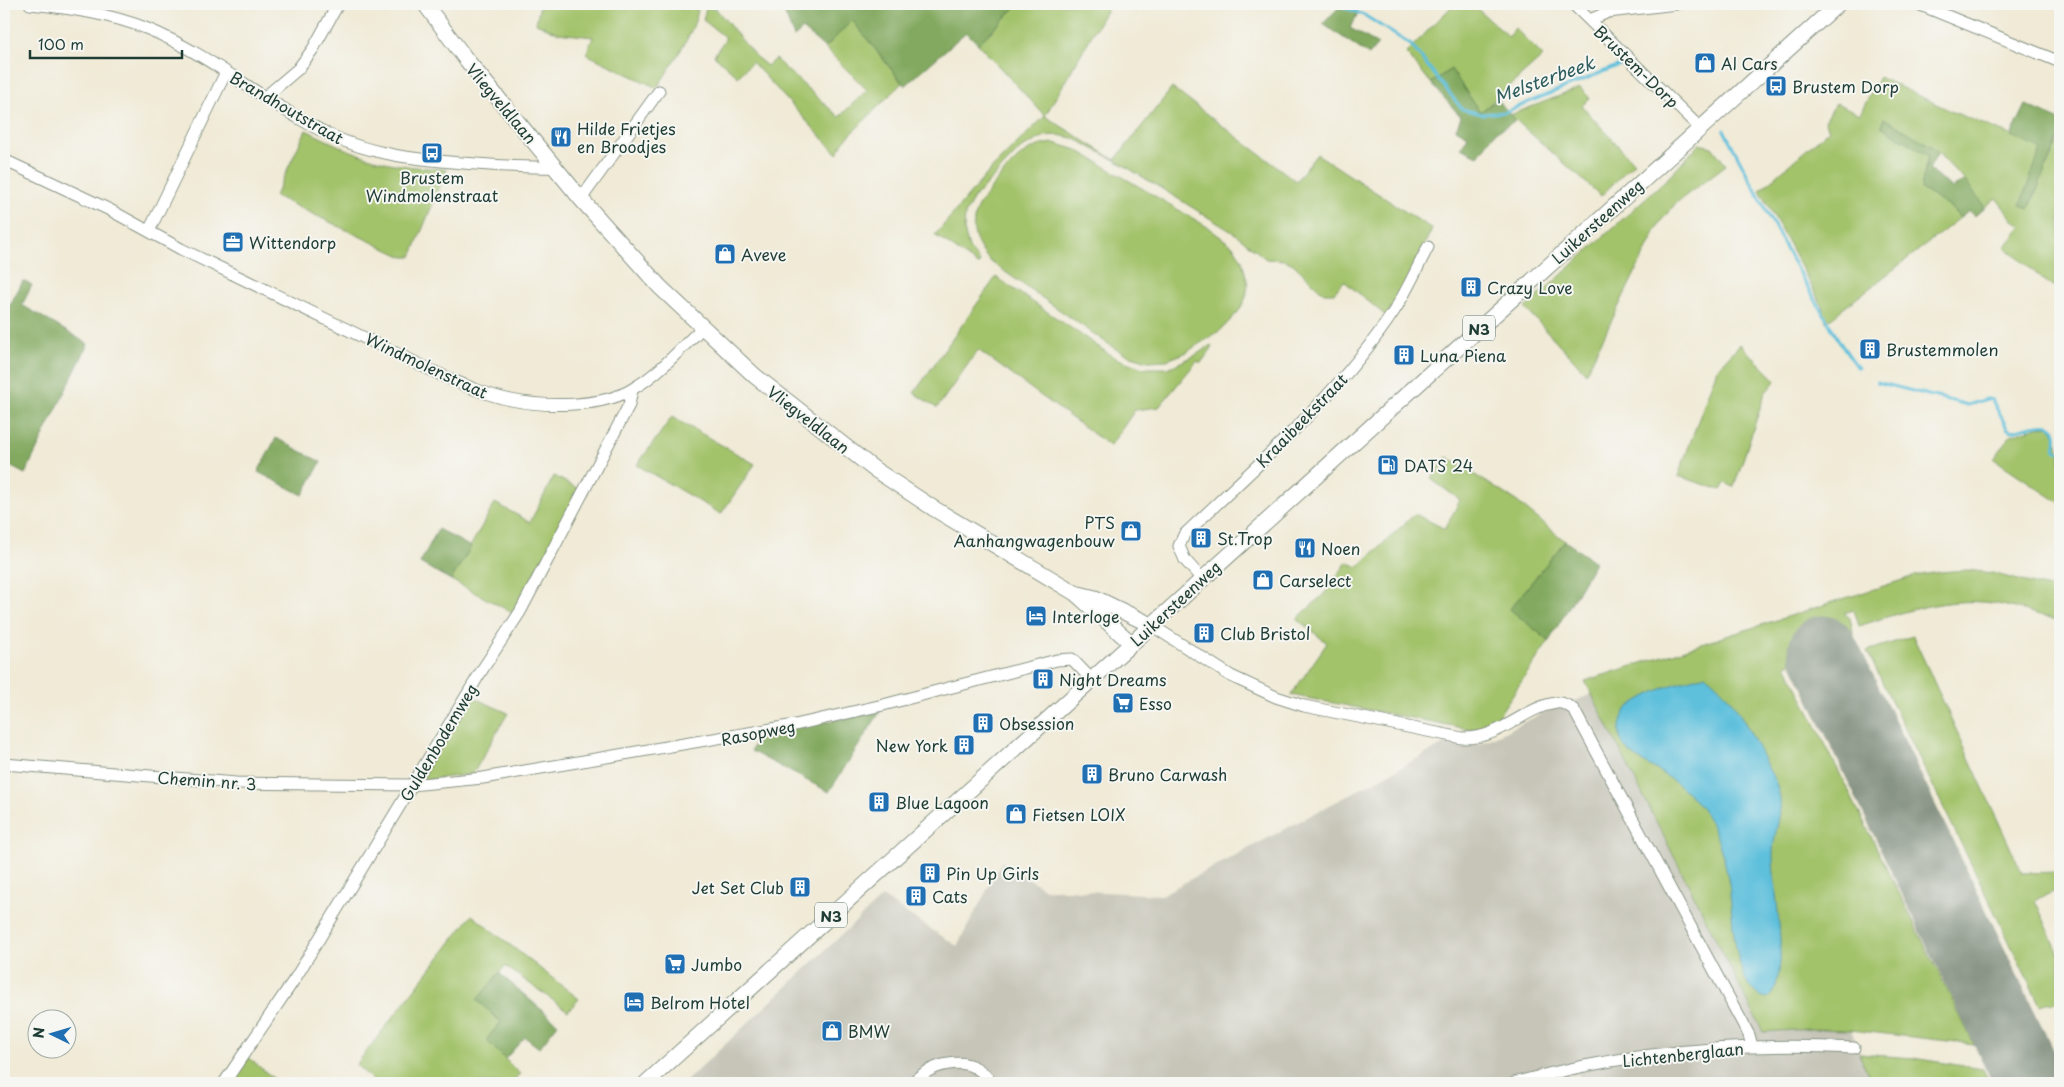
<svg xmlns="http://www.w3.org/2000/svg" width="2064" height="1087" viewBox="0 0 2064 1087" font-family="'Playpen Sans',sans-serif">
  <style>
    .industrial { fill: #c6c5b8 }
    .green { fill: #a3c36b; stroke: #618050 }
    .forest { fill: #82a95f; stroke: #50734a }
    .water { fill: #5ec0dc; stroke: #3e7e88 }
    .lines { fill: none; stroke-linecap: round; stroke-linejoin: round }
    .stream { stroke: #5ec0dc; stroke-width: 3 }
    .runway { stroke: #889485; stroke-width: 69 }
    .minor-casing { stroke: #889485; stroke-width: 13 }
    .major-casing { stroke: #889485; stroke-width: 17 }
    .minor { stroke: #fff; stroke-width: 11 }
    .major { stroke: #fff; stroke-width: 15 }
    .labels { text-anchor: middle; dominant-baseline: central; stroke-width: 4; stroke-linejoin: round; paint-order: stroke }
    .shield { fill: #f6f6f2; stroke: #60746d; stroke-width: 1 }
    .shield-label { font-size: 15px; font-weight: bold; fill: #1f3d34 }
    .poi-label { font-size: 16px; fill: #1f3d34; stroke: #f6f6f2; text-anchor: start }
    .street-label { font-size: 16px; fill: #1f3d34; stroke: #f6f6f2 }
    .water-label { font-size: 18px; font-style: italic; fill: #2f5e5e; stroke: #f6f6f2 }
  </style>
  <rect width="100%" height="100%" fill="#f6f6f2"/>
  <filter id="ink" filterUnits="userSpaceOnUse"><feTurbulence type="fractalNoise" baseFrequency=".02" numOctaves="2"/><feDisplacementMap in="SourceGraphic" scale="10" xChannelSelector="R" yChannelSelector="G"/><feConvolveMatrix kernelMatrix="1 2 1 2 8 2 1 2 1" color-interpolation-filters="sRGB"/></filter>
  <filter id="wash" filterUnits="userSpaceOnUse"><feTurbulence type="fractalNoise" baseFrequency=".0096" numOctaves="4" result="noise"/><feDisplacementMap in="SourceGraphic" scale="20" xChannelSelector="R" yChannelSelector="G"/><feGaussianBlur stdDeviation="1.12" result="paint"/><feColorMatrix in="noise" values="0 0 0 0 0 0 0 0 0 0 0 0 0 0 0 0 0 1.4 0 .05"/><feComposite in="paint" operator="in"/></filter>
  <g filter="url(#wash)">
    <rect width="100%" height="100%" fill="#f0ead6"/>
    <path class="industrial" d="M1593 694 1764 1031 1811 1029 1851 1030 1872 1083H1582L1578 1074 1541 1083H684L882 897 957 946 1002 862 1045 889 1161 895 1452 740 1480 744 1549 710Z"/>
    <path class="green" d="M540 4H698C700 26 669 68 657 88L586 54 593 37 558 33 536 23Z
      M707 4H712L756 57 767 66 775 59 839 117 867 90 825 48 852 20 902 83 843 142 837 154 752 62 738 77 714 55 726 38 703 20Z
      M1019 4H1110L1045 116 1115 160 1172 88 1296 181 1317 154 1432 229 1403 288 1386 316 1344 281 1334 293H1324L1293 264 1285 260 1266 259 1237 235 1115 160 1073 138 1058 135 1045 136 1020 149 973 199 965 215 964 230 969 248 980 262 978 265 935 235 992 168 1045 116 978 44Z
      M1454 4H1472L1509 37 1515 28 1543 56 1480 113 1451 69 1431 83 1406 53Z
      M1879 77 1951 111 2042 148 2021 205 2029 209 2057 142 2060 143V288L2050 285 2005 247 2022 226 2014 221 1996 198 1985 207 1965 181 1931 146 1884 119 1882 126 1928 155 1921 189 1950 207 1960 218 1826 322 1822 306 1760 190 1829 130 1825 121 1836 103 1860 114Z
      M1580 88 1590 98 1582 106 1634 163 1601 196 1510 115Z
      M306 130C336 145 367 160 400 165 416 168 432 168 447 169L411 257H403L275 196Z
      M1054 143 1077 150 1206 226 1234 247 1242 260 1248 285 1246 297 1239 311 1221 330 1185 353 1167 360 1148 361 1128 355 1114 348 991 262C976 246 969 230 977 208 988 191 1013 158 1031 149 1039 145 1046 144 1054 143Z
      M1699 144 1712 147 1726 165 1676 203 1660 222 1586 373 1525 308 1672 174Z
      M996 277 1115 358 1143 368H1168L1194 356 1211 345 1212 348 1201 363 1197 361 1159 407 1135 410 1110 446 978 350 937 408 914 393Z
      M1740 344 1776 380 1765 393 1734 487 1725 483 1721 490 1678 476 1717 369Z
      M672 417 755 464 721 514 637 465Z
      M2050 426C2064 440 2060 483 2060 503L1994 459 2011 435 2038 427Z
      M1447 457 1516 501 1565 541 1510 609 1549 641 1492 725 1474 730 1291 695 1327 643 1297 619 1325 593 1347 562 1358 567 1415 514 1445 529 1460 500 1431 479Z
      M554 476 581 490 513 613 451 580 495 503 530 522Z
      M1966 570 1992 573 2060 591V621C2035 614 2008 604 1982 602 1939 599 1899 613 1859 626L1854 610 1844 613 1850 618 1853 633 1786 665 1974 1044 1851 1030 1810 1029 1763 1032 1585 681 1915 576 1940 572Z
      M1913 636 2022 873 2060 872V889L2035 900 2060 956V1002L2046 1003 2040 1005 1867 651Z
      M470 696 508 713 473 774 418 781Z
      M472 915 579 999 568 1011 505 966 477 1000 501 1022 486 1040 520 1074 510 1083H376L356 1065Z
      M1859 1054 1913 1058 1983 1069 1990 1083H1872Z
      M249 1058 279 1083H228Z"/>
    <path class="forest" d="M781 4H1019L978 44 966 32 905 86 852 20 825 48 803 29 794 37Z
      M1342 4H1347L1359 12 1350 28 1378 44 1369 55 1323 24Z
      M1451 69 1480 112 1497 100 1516 120 1495 133 1478 156 1461 148 1468 136 1456 129 1461 117 1431 83Z
      M2026 105 2060 120V134L2029 209 2020 205 2041 149 2011 136Z
      M1884 118 1931 146 1938 153 1929 169 1952 188 1965 181 1985 207 1975 216 1969 211 1960 218 1950 207 1921 189 1928 155 1881 126Z
      M23 281 32 285 22 305 88 344 25 474 4 463V316Z
      M276 438 321 462 303 495 258 472Z
      M438 529 471 547 451 580 420 563Z
      M1565 541 1595 562 1549 641 1510 609Z
      M880 712 829 792 751 751 759 734Z
      M499 973 558 1024 539 1048 525 1037 505 1059 486 1040 501 1022 477 1000Z"/>
    <path class="water" d="M1706 675C1734 696 1750 732 1765 762 1770 772 1777 782 1779 793 1784 814 1773 833 1773 854 1772 886 1793 977 1768 998 1732 995 1733 910 1729 884 1727 873 1725 861 1721 850 1711 813 1690 790 1657 770 1645 763 1631 756 1623 745 1620 741 1619 733 1620 727 1621 720 1623 712 1629 707 1649 691 1682 681 1706 675Z"/>
    <g class="lines">
      <path class="stream" d="M712 4 713 7
        M1336 4 1364 15 1411 45 1462 109 1482 114 1505 112 1622 64
        M1724 130 1792 260 1841 344 1858 368
        M1877 382 1968 405 1987 399 1992 400 2007 428 2011 431C2030 428 2064 410 2055 449L2060 452"/>
      <path class="runway" d="M1823 650 2031 1083"/>
    </g>
  </g>
  <g filter="url(#ink)">
    <g class="lines">
      <g class="minor-casing">
        <path id="minor" d="M30 4C70 8 111 14 148 29 213 56 266 104 328 134 375 157 425 160 476 164 502 166 528 168 555 167
          M1573 4 1700 128
          M1918 4 2060 62
          M1590 20 1608 12 1676 4
          M265 97 298 69 313 49 338 4
          M4 160 110 210 181 249 439 374C462 384 486 395 511 400 545 407 603 408 634 388 660 373 681 348 702 328
          M581 199 659 91
          M149 231 226 72
          M1202 579 1185 560 1179 546 1184 535C1257 465 1338 396 1394 311 1407 291 1417 268 1428 247
          M1151 625 1231 676 1276 697 1304 706 1462 738C1502 739 1522 708 1556 703 1563 702 1569 706 1574 710L1749 1035 1752 1046
          M4 764 236 783 411 785 483 778 795 725 883 705 1057 660 1072 659 1092 680
          M224 1083 296 977 482 670 520 612 629 405 632 390
          M912 1083C934 1062 972 1052 991 1083
          M1514 1083C1624 1052 1740 1042 1854 1048"/>
      </g>
      <g class="major-casing">
        <path id="major" d="M425 4 465 58 581 199 660 287 755 376 874 469 933 508 1075 593 1131 643
          M1079 594 1095 598 1151 625
          M646 1083 1838 4"/>
      </g>
      <use href="#minor" class="minor"/>
      <use href="#major" class="major"/>
    </g>
  </g>
  <defs>
    <g id="shop-square" transform="scale(1.125)"><rect x="-9" y="-9" width="18" height="18" rx="4" fill="#1f6fb2" stroke="#f6f6f2"/><path d="M-5-2.5h2.3a2.7 3.5 0 0 1 5.4 0H5L5.5 6h-11ZM-1.5-2.5h3a1.5 2.3 0 0 0-3 0Z" fill="#fff"/></g>
    <g id="bus-square" transform="scale(1.125)"><rect x="-9" y="-9" width="18" height="18" rx="4" fill="#1f6fb2" stroke="#f6f6f2"/><path d="M-5-6H5V4H4V6H2V4H-2V6H-4V4H-5ZM-3.5-4V0h7V-4ZM-3.5 1.2v1.5H-2V1.2ZM2 1.2v1.5H3.5V1.2Z" fill="#fff"/></g>
    <g id="restaurant-square" transform="scale(1.125)"><rect x="-9" y="-9" width="18" height="18" rx="4" fill="#1f6fb2" stroke="#f6f6f2"/><path d="M-5-6h1v4h1v-4h1v4h1v-4h1v5L-1.5 .5V6h-2V.5L-5-1ZM5-6V6H3V1.5H1.5Q1.5-4 5-6Z" fill="#fff"/></g>
    <g id="office-square" transform="scale(1.125)"><rect x="-9" y="-9" width="18" height="18" rx="4" fill="#1f6fb2" stroke="#f6f6f2"/><path d="M-6-3h4V-5.5h4V-3h4V5H-6ZM-1-4.5V-3h2v-1.5ZM-6 0V1H6V0Z" fill="#fff"/></g>
    <g id="building-square" transform="scale(1.125)"><rect x="-9" y="-9" width="18" height="18" rx="4" fill="#1f6fb2" stroke="#f6f6f2"/><path d="M-4-6H4V6H1V3H-1V6H-4ZM-2.5-4.3h1.7v1.8h-1.7ZM.8-4.3h1.7v1.8H.8ZM-2.5-1h1.7V.8h-1.7ZM.8-1h1.7V.8H.8Z" fill="#fff"/></g>
    <g id="fuel-square" transform="scale(1.125)"><rect x="-9" y="-9" width="18" height="18" rx="4" fill="#1f6fb2" stroke="#f6f6f2"/><path d="M-5.5-6h7V0h2V4h1.3V-2.5L3-4.5l.8-.8L6-3V5H2.5V1h-1V6h-7ZM-4.2-4.7v3.2H.2V-4.7Z" fill="#fff"/></g>
    <g id="hotel-square" transform="scale(1.125)"><rect x="-9" y="-9" width="18" height="18" rx="4" fill="#1f6fb2" stroke="#f6f6f2"/><path d="M-6-4.5h1.5V1H6V5H4.5V3h-9V5H-6ZM-4 0a1.8 1.8 0 1 1 3.6 0ZM.5 0V-2.5h3Q6-2.5 6 0Z" fill="#fff"/></g>
    <g id="supermarket-square" transform="scale(1.125)"><rect x="-9" y="-9" width="18" height="18" rx="4" fill="#1f6fb2" stroke="#f6f6f2"/><path d="M-6-5.5h2.5l.6 2H6L4.5 2H-2.5L-4.4-4H-6ZM-1.5 3.2a1.3 1.3 0 1 0 .1 0ZM3 3.2a1.3 1.3 0 1 0 .1 0Z" fill="#fff"/></g>
  </defs>
  <g fill-rule="evenodd">
    <use href="#shop-square" x="1705" y="63"/>
    <use href="#bus-square" x="1776" y="86"/>
    <use href="#restaurant-square" x="561" y="137"/>
    <use href="#bus-square" x="432" y="153"/>
    <use href="#office-square" x="233" y="242"/>
    <use href="#shop-square" x="725" y="254"/>
    <use href="#building-square" x="1471" y="287"/>
    <use href="#building-square" x="1870" y="349"/>
    <use href="#building-square" x="1404" y="355"/>
    <use href="#fuel-square" x="1388" y="465"/>
    <use href="#shop-square" x="1131" y="531"/>
    <use href="#building-square" x="1201" y="538"/>
    <use href="#restaurant-square" x="1305" y="548"/>
    <use href="#shop-square" x="1263" y="580"/>
    <use href="#hotel-square" x="1036" y="616"/>
    <use href="#building-square" x="1204" y="633"/>
    <use href="#building-square" x="1043" y="679"/>
    <use href="#supermarket-square" x="1123" y="703"/>
    <use href="#building-square" x="983" y="723"/>
    <use href="#building-square" x="964" y="745"/>
    <use href="#building-square" x="1092" y="774"/>
    <use href="#building-square" x="879" y="802"/>
    <use href="#shop-square" x="1016" y="814"/>
    <use href="#building-square" x="930" y="873"/>
    <use href="#building-square" x="800" y="887"/>
    <use href="#building-square" x="916" y="896"/>
    <use href="#supermarket-square" x="675" y="964"/>
    <use href="#hotel-square" x="634" y="1002"/>
    <use href="#shop-square" x="832" y="1031"/>
  </g>
  <g class="labels">
    <g class="shield">
      <rect x="1463" y="315.5" width="32" height="25" rx="4"/>
      <rect x="815" y="902.5" width="32" height="25" rx="4"/>
    </g>
    <g class="shield-label">
      <text x="1479" y="328">N3</text>
      <text x="831" y="915">N3</text>
    </g>
    <g class="poi-label">
      <text x="1721" y="63">Al Cars</text>
      <text x="1792" y="86">Brustem Dorp</text>
      <text x="577" y="128">Hilde Frietjes<tspan x="577" dy="18">en Broodjes</tspan></text>
      <text x="432" y="177" text-anchor="middle">Brustem<tspan x="432" dy="18">Windmolenstraat</tspan></text>
      <text x="249" y="242">Wittendorp</text>
      <text x="741" y="254">Aveve</text>
      <text x="1487" y="287">Crazy Love</text>
      <text x="1886" y="349">Brustemmolen</text>
      <text x="1420" y="355">Luna Piena</text>
      <text x="1404" y="465">DATS 24</text>
      <text x="1115" y="522" text-anchor="end">PTS<tspan x="1115" dy="18">Aanhangwagenbouw</tspan></text>
      <text x="1217" y="538">St.Trop</text>
      <text x="1321" y="548">Noen</text>
      <text x="1279" y="580">Carselect</text>
      <text x="1052" y="616">Interloge</text>
      <text x="1220" y="633">Club Bristol</text>
      <text x="1059" y="679">Night Dreams</text>
      <text x="1139" y="703">Esso</text>
      <text x="999" y="723">Obsession</text>
      <text x="948" y="745" text-anchor="end">New York</text>
      <text x="1108" y="774">Bruno Carwash</text>
      <text x="895" y="802">Blue Lagoon</text>
      <text x="1032" y="814">Fietsen LOIX</text>
      <text x="946" y="873">Pin Up Girls</text>
      <text x="784" y="887" text-anchor="end">Jet Set Club</text>
      <text x="932" y="896">Cats</text>
      <text x="691" y="964">Jumbo</text>
      <text x="650" y="1002">Belrom Hotel</text>
      <text x="848" y="1031">BMW</text>
    </g>
    <g class="street-label">
      <text transform="translate(1637 66) rotate(44)">Brustem-Dorp</text>
      <text transform="translate(502 103) rotate(50)">Vliegveldlaan</text>
      <text transform="translate(287 107) rotate(30)">Brandhoutstraat</text>
      <text transform="translate(1597 221) rotate(-42)">Luikersteenweg</text>
      <text transform="translate(427 365) rotate(25)">Windmolenstraat</text>
      <text transform="translate(809 419) rotate(38)">Vliegveldlaan</text>
      <text transform="translate(1301 420) rotate(-46)">Kraaibeekstraat</text>
      <text transform="translate(1175 603) rotate(-43)">Luikersteenweg</text>
      <text transform="translate(758 732) rotate(-11)">Rasopweg</text>
      <text transform="translate(438 742) rotate(-59)">Guldenbodemweg</text>
      <text transform="translate(207 780) rotate(4)">Chemin nr. 3</text>
      <text transform="translate(1683 1054) rotate(-6)">Lichtenberglaan</text>
    </g>
    <g class="water-label">
      <text transform="translate(1544 79) rotate(-20)">Melsterbeek</text>
    </g>
  </g>
  <rect width="2064" height="1087" fill="none" stroke="#f6f6f2" stroke-width="20"/>
  <g transform="translate(52 1034) rotate(275)"><circle r="24" fill="#f6f6f2" stroke="#a0aca6"/>
  <path d="M0-4L9 19L0 12L-9 19Z" fill="#1f6fb2"/>
  <text y="-8" font-size="14" font-weight="bold" text-anchor="middle" fill="#1f3d34">N</text>
  </g>
  <path d="M30 50v8h152v-8" fill="none" stroke="#1f3d34" stroke-width="2.5"/>
  <text x="38" y="50" font-size="15" fill="#1f3d34" stroke="#f6f6f2" stroke-width="4" paint-order="stroke">100 m</text>
</svg>
